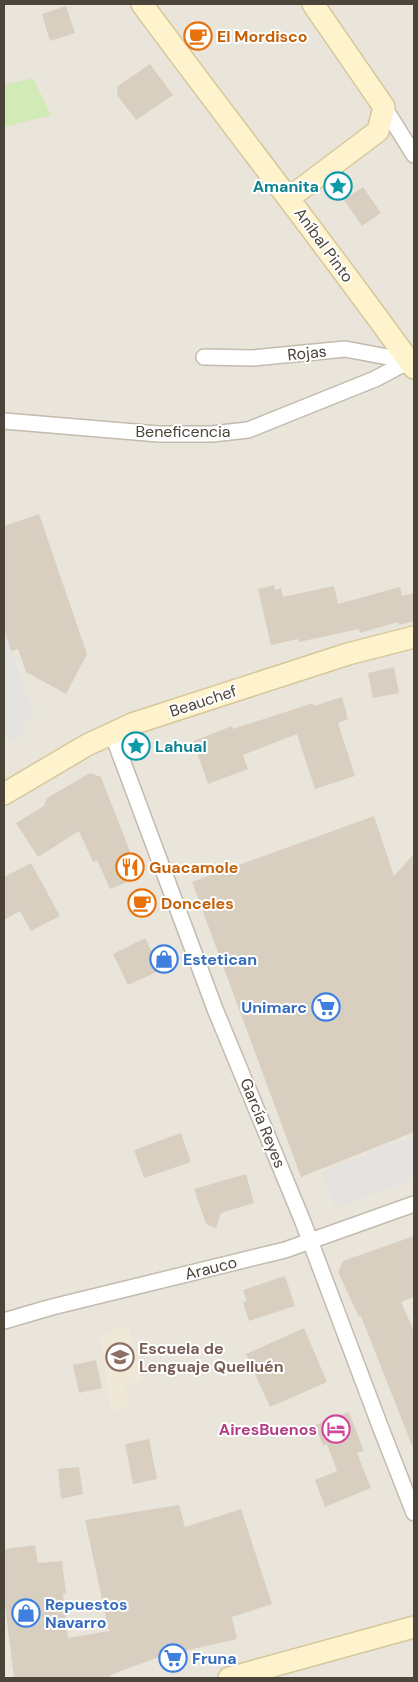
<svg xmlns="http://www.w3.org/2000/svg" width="418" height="1682" viewBox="0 0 418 1682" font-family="'DM Sans',sans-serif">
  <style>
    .residential { fill: #eae5da }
    .education { fill: #efe8d6 }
    .green { fill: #d2eab5 }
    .parking { fill: #e5e3e0 }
    .building { fill: #d8cfc1 }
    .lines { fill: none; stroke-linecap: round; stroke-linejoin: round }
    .street-casing { stroke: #c2bbae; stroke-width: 18 }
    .secondary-casing { stroke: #d6c79b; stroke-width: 24 }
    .street { stroke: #fff; stroke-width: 15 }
    .secondary { stroke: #fff3cd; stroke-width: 21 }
    .labels { text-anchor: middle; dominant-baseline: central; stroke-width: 4; stroke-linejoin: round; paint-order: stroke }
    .food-label { font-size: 16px; font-weight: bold; fill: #c56008; stroke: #fff; text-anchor: start }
    .culture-label { font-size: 16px; font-weight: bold; fill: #0d838f; stroke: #fff; text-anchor: end }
    .street-label { font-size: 16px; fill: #4b4439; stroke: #fff }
    .shop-label { font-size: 16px; font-weight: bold; fill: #366cbe; stroke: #fff; text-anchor: start }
    .education-label { font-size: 16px; font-weight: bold; fill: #785e54; stroke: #fff; text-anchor: start }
    .hotel-label { font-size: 16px; font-weight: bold; fill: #b23c85; stroke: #fff; text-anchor: end }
  </style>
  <rect width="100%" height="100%" fill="#f6f3ec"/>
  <path class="residential" d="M4 4H414V1678H4Z"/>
  <path class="education" d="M129 1326 142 1380 125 1386 130 1406 111 1412 100 1335 113 1332V1329Z"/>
  <path class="green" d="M33 78 51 115 4 127V85Z"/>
  <path class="parking" d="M4 631 35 718 22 723 26 736 9 742 4 728Z
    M414 1136V1179L335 1208 321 1172Z"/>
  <path class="building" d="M66 6 75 33 50 41 42 14Z
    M150 64 173 95 136 120 117 95 118 86Z
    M363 187 381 213 362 226 344 200Z
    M39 514 87 654 66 694 26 672 18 649 11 651 4 629V526Z
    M274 585 275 590 281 588 283 597 334 586 338 604 400 587 402 596 414 593V621L399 625 398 622 360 633 359 629 299 642 298 639 271 645 258 589Z
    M394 667 399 693 373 698 368 673Z
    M342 697 348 719 338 723 355 776 315 789 297 734 243 755 248 769 208 784 193 741 232 726 233 729 313 703 314 706Z
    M90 773 101 777 140 877 110 889 97 860 93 862 79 831 38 857 16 823 44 806 47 798Z
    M374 816 394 876 414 854V1132L301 1177 192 882Z
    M31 863 60 916 31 931 20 911 4 920V877Z
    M145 938 161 970 128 985 113 954Z
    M181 1133 191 1162 144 1178 134 1150Z
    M246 1174 254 1203 221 1213 216 1228 206 1224 194 1189Z
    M414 1236V1297L401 1302 414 1331 413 1448 361 1316 359 1317 338 1272 343 1261Z
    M285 1276 295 1306 249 1321 243 1302 247 1301 243 1290Z
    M304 1328 327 1382 270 1407 246 1354Z
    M96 1360 102 1388 79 1393 73 1365Z
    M349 1412 364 1451 357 1453 371 1488 325 1507 315 1480 337 1471 327 1444 323 1446 315 1425Z
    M149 1439 157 1479 133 1484 125 1444Z
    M79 1467 83 1494 61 1499 58 1469Z
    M179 1505 185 1527 241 1509 272 1604 232 1617 237 1639 162 1656 110 1675 111 1678H14L4 1597V1549L35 1545 38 1563 62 1561 66 1593 63 1594 68 1638 109 1631 85 1520Z"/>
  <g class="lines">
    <g class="street-casing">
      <path id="street" d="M384 107 414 155
        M204 357 253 358 345 349 409 361
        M4 421 159 434H212L248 430 375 379 409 361
        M112 733 215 1009 303 1222 380 1426 414 1513
        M4 1321 52 1307 285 1250 414 1204"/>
    </g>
    <g class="secondary-casing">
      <path id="secondary" d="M142 4C232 126 326 245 414 368
        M289 198 378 131 384 107 313 4
        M4 794 87 745 132 724 348 654 414 637
        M229 1678 414 1627"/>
    </g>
    <use href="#street" class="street"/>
    <use href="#secondary" class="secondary"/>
  </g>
  <defs>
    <g id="cafe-ring" transform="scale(1.4375)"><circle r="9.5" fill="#fff" stroke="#e8710a" stroke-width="1.5"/><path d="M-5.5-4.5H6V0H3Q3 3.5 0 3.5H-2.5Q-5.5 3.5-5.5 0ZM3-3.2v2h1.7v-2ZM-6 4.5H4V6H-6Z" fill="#e8710a"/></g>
    <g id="sight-ring" transform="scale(1.4375)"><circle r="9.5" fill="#fff" stroke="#0f9aa8" stroke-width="1.5"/><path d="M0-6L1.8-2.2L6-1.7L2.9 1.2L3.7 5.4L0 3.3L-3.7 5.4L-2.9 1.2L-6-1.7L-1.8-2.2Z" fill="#0f9aa8"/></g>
    <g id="restaurant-ring" transform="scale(1.4375)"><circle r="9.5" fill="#fff" stroke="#e8710a" stroke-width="1.5"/><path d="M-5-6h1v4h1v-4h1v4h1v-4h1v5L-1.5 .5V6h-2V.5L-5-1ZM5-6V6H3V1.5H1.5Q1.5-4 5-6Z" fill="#e8710a"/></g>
    <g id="shop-ring" transform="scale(1.4375)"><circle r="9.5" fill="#fff" stroke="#3f7fe0" stroke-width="1.5"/><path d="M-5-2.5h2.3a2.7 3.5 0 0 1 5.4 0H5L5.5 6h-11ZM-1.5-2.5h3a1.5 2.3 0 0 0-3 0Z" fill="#3f7fe0"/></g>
    <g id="supermarket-ring" transform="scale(1.4375)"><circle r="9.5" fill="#fff" stroke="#3f7fe0" stroke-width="1.5"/><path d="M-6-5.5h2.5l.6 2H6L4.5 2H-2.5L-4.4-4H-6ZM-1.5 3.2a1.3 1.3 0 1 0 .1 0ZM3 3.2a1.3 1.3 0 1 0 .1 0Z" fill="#3f7fe0"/></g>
    <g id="school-ring" transform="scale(1.4375)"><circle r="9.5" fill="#fff" stroke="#8d6e63" stroke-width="1.5"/><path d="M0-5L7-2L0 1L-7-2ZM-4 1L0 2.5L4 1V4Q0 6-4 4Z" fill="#8d6e63"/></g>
    <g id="hotel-ring" transform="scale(1.4375)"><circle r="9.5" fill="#fff" stroke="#d1479c" stroke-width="1.5"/><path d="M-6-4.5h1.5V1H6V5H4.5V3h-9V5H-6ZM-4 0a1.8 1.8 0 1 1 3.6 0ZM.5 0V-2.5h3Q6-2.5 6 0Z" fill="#d1479c"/></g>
  </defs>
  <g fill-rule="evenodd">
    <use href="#cafe-ring" x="198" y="36"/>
    <use href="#sight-ring" x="338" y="186"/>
    <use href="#sight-ring" x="136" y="746"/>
    <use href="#restaurant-ring" x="130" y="867"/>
    <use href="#cafe-ring" x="142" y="903"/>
    <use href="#shop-ring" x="164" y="959"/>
    <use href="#supermarket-ring" x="326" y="1007"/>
    <use href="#school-ring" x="120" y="1357"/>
    <use href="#hotel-ring" x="336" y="1429"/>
    <use href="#shop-ring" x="26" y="1613"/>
    <use href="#supermarket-ring" x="173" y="1658"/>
  </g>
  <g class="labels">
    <g class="food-label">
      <text x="217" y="36">El Mordisco</text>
      <text x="149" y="867">Guacamole</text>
      <text x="161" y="903">Donceles</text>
    </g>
    <g class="culture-label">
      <text x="319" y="186">Amanita</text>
      <text x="155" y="746" text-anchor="start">Lahual</text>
    </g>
    <g class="street-label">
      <text transform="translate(324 245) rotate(54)">Aníbal Pinto</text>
      <text transform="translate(307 353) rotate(-6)">Rojas</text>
      <text x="183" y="431">Beneficencia</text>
      <text transform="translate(203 701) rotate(-18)">Beauchef</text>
      <text transform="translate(263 1123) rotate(68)">García Reyes</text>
      <text transform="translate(211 1268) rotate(-14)">Arauco</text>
    </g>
    <g class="shop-label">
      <text x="183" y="959">Estetican</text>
      <text x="307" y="1007" text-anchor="end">Unimarc</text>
      <text x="45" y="1604">Repuestos<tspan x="45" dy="18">Navarro</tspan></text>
      <text x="192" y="1658">Fruna</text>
    </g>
    <g class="education-label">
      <text x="139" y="1348">Escuela de<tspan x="139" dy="18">Lenguaje Quelluén</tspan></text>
    </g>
    <g class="hotel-label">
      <text x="317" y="1429">AiresBuenos</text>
    </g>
  </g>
  <rect width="418" height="1682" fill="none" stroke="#4b4439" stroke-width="10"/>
</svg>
